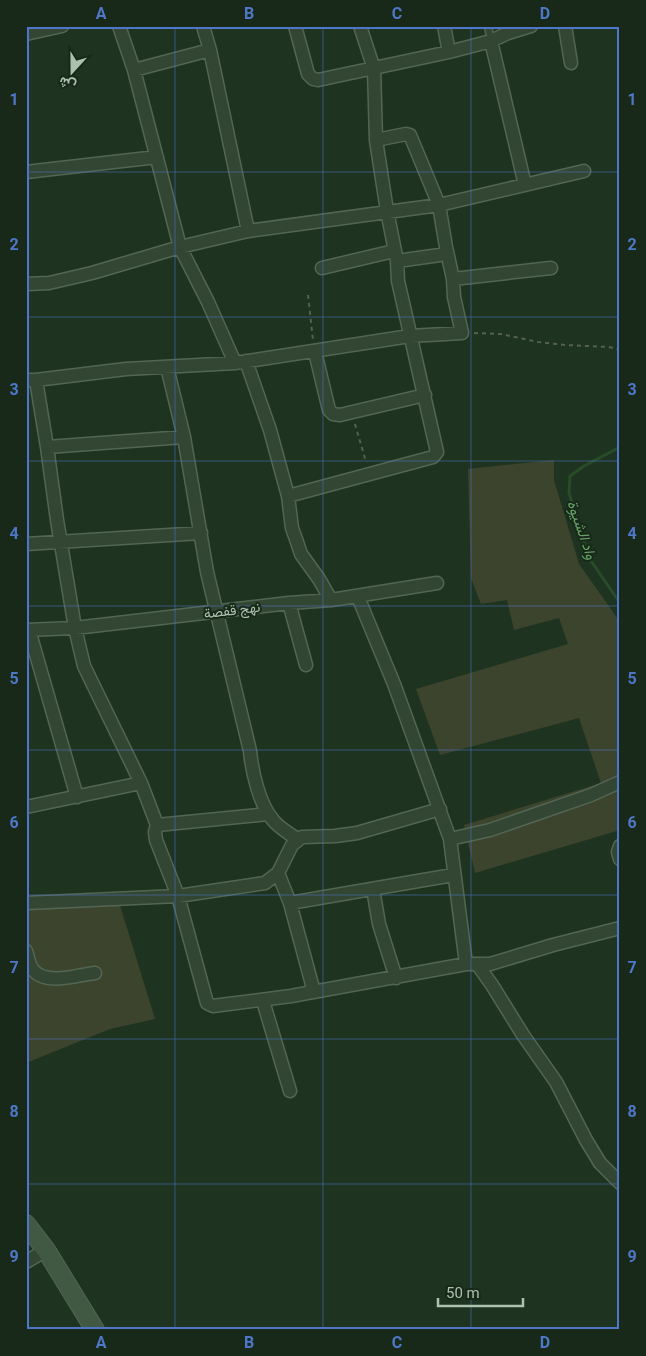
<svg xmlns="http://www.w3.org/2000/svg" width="646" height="1356" viewBox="0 0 646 1356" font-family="Roboto,Vazirmatn,sans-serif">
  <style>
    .green { fill: #3d442d }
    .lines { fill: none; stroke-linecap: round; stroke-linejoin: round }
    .stream { stroke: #284c28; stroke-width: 3 }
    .lane-casing { stroke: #536654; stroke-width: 9 }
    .street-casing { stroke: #536654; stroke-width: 15 }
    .secondary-casing { stroke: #536654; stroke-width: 20 }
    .path { stroke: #55614d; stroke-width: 2; stroke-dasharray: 4 4; stroke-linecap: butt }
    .lane { stroke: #334533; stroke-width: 6 }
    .street { stroke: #334533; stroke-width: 12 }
    .secondary { stroke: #415842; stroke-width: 18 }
    .grid { fill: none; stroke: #4f77c9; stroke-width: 1; stroke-opacity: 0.55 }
    .labels { text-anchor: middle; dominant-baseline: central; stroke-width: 4; stroke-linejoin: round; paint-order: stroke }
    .street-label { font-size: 14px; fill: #acc2ae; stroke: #182919 }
    .water-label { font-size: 15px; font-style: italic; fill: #66a166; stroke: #182919 }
    .neatline { fill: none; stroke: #4f77c9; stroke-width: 2 }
    .grid-label { font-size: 16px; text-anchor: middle; font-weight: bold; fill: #4f77c9 }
  </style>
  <rect width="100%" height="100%" fill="#1f3420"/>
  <path class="green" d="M554 460V480L579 564 620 622V830L475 873 464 825 601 783 579 718 440 755 416 689 568 644 559 618 514 630 507 600 481 604 471 578 468 469Z
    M119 902 155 1019 110 1029 26 1063V907Z"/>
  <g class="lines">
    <path class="stream" d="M620 89V98
      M620 447 584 466 570 476 569 493 589 558 620 603"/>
    <g class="lane-casing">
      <path id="lane" d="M488 26 491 41"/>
    </g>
    <g class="street-casing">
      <path id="street" d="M119 26 134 70 180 247 208 302 235 363
        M203 26 210 50 248 231
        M295 26 308 74 313 79 318 80 449 52 491 41 508 33 531 26
        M444 26 449 52
        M565 26 571 63
        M26 34 62 26
        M491 41 525 185
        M134 70 210 50
        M376 140 406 134 410 135 439 205 446 247 453 279 551 268
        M26 172 157 157
        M397 261 447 254
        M322 268 394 251
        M26 284 49 283 92 273 180 247 248 231 439 205 584 171
        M315 352 329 410 333 414 340 415 425 395
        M246 361 270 430 288 496 292 528 297 542 301 554 319 579 331 600
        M167 367 184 437 207 572 250 751C252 771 259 804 273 820 279 828 289 833 297 839
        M26 380H36L126 369 235 363 410 336 462 333 454 297 453 279
        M36 380 47 447 57 520 75 628 84 666 141 783 157 825 155 832 156 840 178 896 207 1003 213 1006 291 996 466 964H490L553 945 620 928
        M47 447 184 437
        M288 496 433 457 437 452 398 281 397 261 387 211 376 140 374 69 360 26
        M26 544 201 533
        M358 597 394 684 450 839 466 964
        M289 603 306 665
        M26 630 75 628 289 603 331 600 437 583
        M29 630 77 797
        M26 807 141 783
        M157 825 268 814
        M450 839 490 830 591 795 620 782
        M620 846 618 852 620 859
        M278 873 290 903 314 992
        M373 889 379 924 396 978
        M26 903 178 896 265 883 278 873 292 845 302 837 335 836 357 833 440 809
        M290 903 453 875
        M26 951C28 957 29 965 33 970 47 986 77 975 95 973
        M477 964 492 985 523 1035 556 1082 586 1140 600 1163 620 1183
        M263 1001 290 1091
        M26 1262 46 1250"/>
    </g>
    <g class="secondary-casing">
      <path id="secondary" d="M26 1224 46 1250 95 1330"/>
    </g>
    <path class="path" d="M308 295 313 340
      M474 333 501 334 538 342 565 345 609 347 620 350
      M355 424 366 462"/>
    <use href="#lane" class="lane"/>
    <use href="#street" class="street"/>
    <use href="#secondary" class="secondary"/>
  </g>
  <path class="grid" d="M175 26V1330M323 26V1330M471 26V1330M26 172H620M26 317H620M26 461H620M26 606H620M26 750H620M26 895H620M26 1039H620M26 1184H620"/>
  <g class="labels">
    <g class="street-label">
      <text transform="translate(232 610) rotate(-7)">نهج قفصة</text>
    </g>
    <g class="water-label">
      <text transform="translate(582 530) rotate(71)">واد الشيوة</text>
    </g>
  </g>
  <rect width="646" height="1356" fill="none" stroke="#182919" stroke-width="55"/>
  <g transform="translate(72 72) rotate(201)" stroke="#182919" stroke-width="4" paint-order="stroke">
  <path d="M0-4L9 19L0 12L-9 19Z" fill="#acc2ae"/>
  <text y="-8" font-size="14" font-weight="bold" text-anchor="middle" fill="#acc2ae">ش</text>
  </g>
  <path d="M438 1298v8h85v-8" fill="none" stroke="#acc2ae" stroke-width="2.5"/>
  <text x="446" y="1298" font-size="15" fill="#acc2ae" stroke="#182919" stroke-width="4" paint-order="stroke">50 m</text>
  <rect x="28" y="28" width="590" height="1300" class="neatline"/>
  <g class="grid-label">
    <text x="101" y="19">A</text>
    <text x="249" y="19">B</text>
    <text x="397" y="19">C</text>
    <text x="545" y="19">D</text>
    <text x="14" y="105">1</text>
    <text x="632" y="105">1</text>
    <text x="14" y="250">2</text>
    <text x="632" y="250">2</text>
    <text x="14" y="395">3</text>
    <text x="632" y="395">3</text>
    <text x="14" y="539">4</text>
    <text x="632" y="539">4</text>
    <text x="14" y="684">5</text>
    <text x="632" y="684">5</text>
    <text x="14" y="828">6</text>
    <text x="632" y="828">6</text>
    <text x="14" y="973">7</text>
    <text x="632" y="973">7</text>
    <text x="14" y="1117">8</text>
    <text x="632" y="1117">8</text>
    <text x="14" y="1262">9</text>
    <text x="632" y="1262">9</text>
    <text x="101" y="1348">A</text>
    <text x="249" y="1348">B</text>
    <text x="397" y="1348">C</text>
    <text x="545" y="1348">D</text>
  </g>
</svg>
